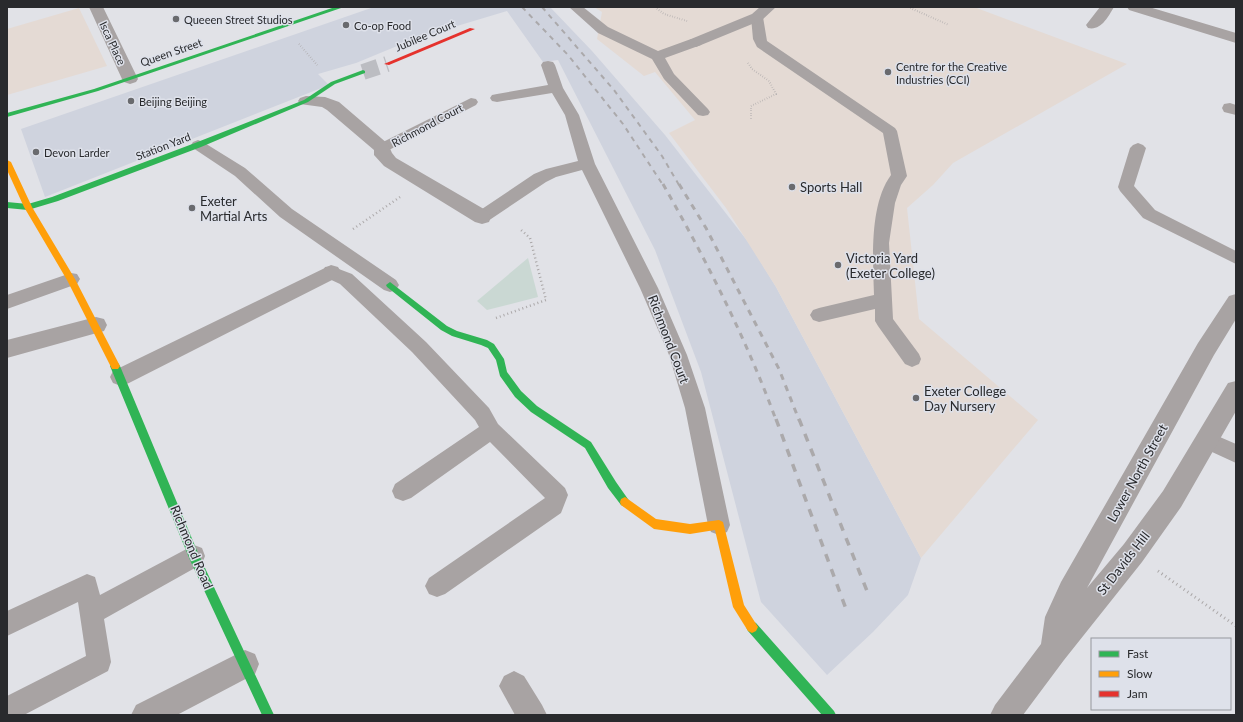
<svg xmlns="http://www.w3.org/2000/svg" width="1243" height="722" viewBox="0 0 1243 722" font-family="Lato,sans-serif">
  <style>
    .built { fill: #cfd3de }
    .education { fill: #e4dad4 }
    .green { fill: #cad8d3 }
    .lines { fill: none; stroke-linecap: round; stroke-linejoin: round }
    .secondary-tunnel { stroke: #bcbdc2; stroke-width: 16; stroke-dasharray: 16 8; stroke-linecap: butt }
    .path-far2 { stroke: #aba8a9; stroke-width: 2; stroke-dasharray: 0.5 2; stroke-linecap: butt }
    .path-far1 { stroke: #aba8a9; stroke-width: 2.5; stroke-dasharray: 1 3; stroke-linecap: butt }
    .path { stroke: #aba8a9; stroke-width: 3; stroke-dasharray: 1 3.5; stroke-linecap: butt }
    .lane { fill: #a8a3a3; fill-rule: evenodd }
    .street { fill: #a8a3a3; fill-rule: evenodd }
    .fast { fill: #30b455; fill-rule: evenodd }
    .slow { fill: #ff9f0a; fill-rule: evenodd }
    .jam { fill: #e5322d; fill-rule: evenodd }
    .rail-far2 { stroke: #aba9ab; stroke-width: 2; stroke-dasharray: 5 5; stroke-linecap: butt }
    .rail-far1 { stroke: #aba9ab; stroke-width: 3; stroke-dasharray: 6 6; stroke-linecap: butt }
    .rail { stroke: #aba9ab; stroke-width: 3.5; stroke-dasharray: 8 8; stroke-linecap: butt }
    .poi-dot { fill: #696a6e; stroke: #dee1ea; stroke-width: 1.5 }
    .labels { text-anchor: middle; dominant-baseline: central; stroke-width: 3; stroke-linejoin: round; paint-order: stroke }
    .far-poi-label { font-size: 11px; fill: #292a2d; stroke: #dee1ea; text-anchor: start }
    .far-street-label { font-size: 11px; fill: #292a2d; stroke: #dee1ea }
    .poi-label { font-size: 13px; fill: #292a2d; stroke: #dee1ea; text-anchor: start }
    .street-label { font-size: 13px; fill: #292a2d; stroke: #dee1ea }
  </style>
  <rect width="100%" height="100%" fill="#e1e2e7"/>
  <path class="built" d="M374 7H550L592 51 665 135 749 243 776 287 921 558 908 595 873 632 827 675 761 602 701 372 655 250 558 60 543 62 507 11 437 32 402 44 356 63 318 74 329 85 45 197 21 129Z"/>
  <path class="education" d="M594 7H974L1127 64 953 163 933 185 907 208 919 319 1038 420 921 558 776 287 726 208 669 133 695 120 655 72 644 76 597 39 602 12Z
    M79 8 107 66 7 95V29Z"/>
  <path class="green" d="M528 258 538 297 487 310 477 301Z"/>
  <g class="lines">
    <path class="secondary-tunnel" d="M363 72 387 64"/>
    <path class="path-far2" d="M655 7 664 14 687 21
      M908 7 949 25
      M299 44 318 66
      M748 63 752 69 769 81 776 94 751 106V119"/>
    <path class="path-far1" d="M353 229 400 197
      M496 318 546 300 530 238 520 229"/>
    <path class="path" d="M1158 571 1236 626"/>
    <path class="lane" d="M569 7H583L608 27 658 51 691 39H701L703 42 701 45 665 58 674 74 708 109 710 112 708 115 703 116 698 115 664 79 652 59 598 33Z
      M757 13 761 14 763 17 767 41 895 128 897 131 907 176 901 185 895 203 889 243 893 319 919 354 921 359 919 364 912 367 905 364 878 326 875 321V309L819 322 813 320 810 315 813 310 819 308 874 295C873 260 869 205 891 175L883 133 757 47 753 39 751 17 753 14Z
      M548 61 553 62 555 65 563 88 579 115 595 164 658 288 687 355 705 408 730 525 727 532 719 535 711 532 708 525 685 408 669 355 640 288 582 170 556 177 546 182 488 221 482 223 476 221 474 217 476 213 534 174 546 169 578 161 565 115 552 93 497 102 492 101 490 98 492 95 497 94 548 85 541 65 543 62Z
      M471 98 476 99 478 102 476 105 387 151 382 153 377 151 374 148 377 145Z
      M198 140 203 142 245 168 292 209 396 280 399 285 396 290 390 292 384 290 280 217 235 176 193 148 191 145 193 142Z
      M1138 143 1143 145 1146 148 1134 186 1155 210 1236 251V264L1143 218 1120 191 1118 187 1130 148 1133 145Z
      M331 266 352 274 426 342 489 408 498 424 565 488 568 495 561 513 445 594 437 597 429 594 425 586 429 578 545 498 490 442 411 498 403 501 395 498 392 491 395 484 479 427 475 420 412 352 340 284 325 277 322 272 325 267Z
      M71 273 77 274 80 279 77 284 7 309V295Z
      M1206 431 1236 444V463L1199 446 1196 440 1199 434Z
      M194 545 202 548 205 556 202 564 104 619 111 662 108 671 24 715H7V696L86 656 78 602 7 636V611L87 574 95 577 100 595Z"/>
    <path class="street" d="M89 7H103L138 79 136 82 130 84 124 82 122 79Z
      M760 7H776L762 20 701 45 696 47 691 45 688 42 691 39 752 14Z
      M1100 7H1114C1108 17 1101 31 1088 28L1086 25Z
      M1127 7H1149L1236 33V43L1129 10Z
      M306 96 325 97 339 102 388 144 392 153 396 158 489 212 491 217 489 222 482 224 475 222 384 166 374 155V150L327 110 322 107 300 104 298 101 300 98Z
      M1230 103 1236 105V115L1224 112 1222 108 1224 104Z
      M331 265 338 267 341 272 338 277 129 383 121 386 113 383 110 377 113 371Z
      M1236 294V319L1214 355 1087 588 1124 544 1163 491 1228 383 1236 381V411L1181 507 1142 562 1064 660 1023 715H990L995 705 1041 644 1045 617 1061 582 1198 343 1229 296Z
      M96 317 104 319 107 325 104 331 7 358V340Z
      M245 650 255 654 259 664 255 674 177 715H131L136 705Z
      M514 671 524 676 542 705 547 715H515L499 686 504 676Z"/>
    <path class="fast" d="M335 7H344L98 91 7 117V113L94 89Z
      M363 70 365 71V73L335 84 308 102 201 147 58 201 28 210 7 208V202L28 204 52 197 195 143 304 100 331 82Z
      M390 282 447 326 457 331 487 340 494 344 504 359 507 372 521 391 537 406 591 442 616 482 630 502 629 505 625 507 621 505 608 488 585 448 531 412 515 397 500 376 496 360 488 348 481 345 452 336 441 330 387 287 386 285Z
      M115 362 118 363 120 366 198 553 274 715H262L190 560 110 366 112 363Z
      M752 621 756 623 834 711 836 715H822L748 631 746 627 748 623Z"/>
    <path class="slow" d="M7 160 11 162 32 207 75 279 120 366 118 369H112L67 280 24 207 7 170Z
      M625 497 656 519 690 524 719 520 723 522 744 605 758 627 756 631 752 633 748 631 733 607 715 530 690 534 654 529 621 505 620 502 621 499Z"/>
    <path class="jam" d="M470 28 475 29 389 65 384 64Z"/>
    <path class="rail-far2" d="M522 7 568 55 623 124 663 185
      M542 7 614 90 662 156 679 185"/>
    <path class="rail-far1" d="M663 184C706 260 746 338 776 420
      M679 184 706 228 779 369 799 420"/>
    <path class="rail" d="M776 419 846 609
      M799 419 867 591"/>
  </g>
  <g class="poi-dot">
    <circle cx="176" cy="19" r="4"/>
    <circle cx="346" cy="25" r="4"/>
    <circle cx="888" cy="72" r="4"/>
    <circle cx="131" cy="101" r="4"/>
    <circle cx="36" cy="152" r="4"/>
    <circle cx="792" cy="187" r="4"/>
    <circle cx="192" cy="208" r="4"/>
    <circle cx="838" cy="265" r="4"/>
    <circle cx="916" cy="398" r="4"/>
  </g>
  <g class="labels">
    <g class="far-poi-label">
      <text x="184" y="19">Queeen Street Studios</text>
      <text x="354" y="25">Co-op Food</text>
      <text x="896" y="66">Centre for the Creative<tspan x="896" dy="13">Industries (CCI)</tspan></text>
      <text x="139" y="101">Beijing Beijing</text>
      <text x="44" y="152">Devon Larder</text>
    </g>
    <g class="far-street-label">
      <text transform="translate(425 35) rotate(-23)">Jubilee Court</text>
      <text transform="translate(113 43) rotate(65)">Isca Place</text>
      <text transform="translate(171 52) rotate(-19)">Queen Street</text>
      <text transform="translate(427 125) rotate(-28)">Richmond Court</text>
      <text transform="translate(163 146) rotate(-21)">Station Yard</text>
    </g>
    <g class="poi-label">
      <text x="800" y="187">Sports Hall</text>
      <text x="200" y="201">Exeter<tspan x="200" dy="15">Martial Arts</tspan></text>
      <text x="846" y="258">Victoria Yard<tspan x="846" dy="15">(Exeter College)</tspan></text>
      <text x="924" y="391">Exeter College<tspan x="924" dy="15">Day Nursery</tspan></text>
    </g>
    <g class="street-label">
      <text transform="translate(669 339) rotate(69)">Richmond Court</text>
      <text transform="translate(1137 473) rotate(-61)">Lower North Street</text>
      <text transform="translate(192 547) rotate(67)">Richmond Road</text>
      <text transform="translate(1123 563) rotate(-52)">St Davids Hill</text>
    </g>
  </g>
  <rect width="1243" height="722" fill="none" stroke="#292a2d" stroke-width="16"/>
  <rect x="1091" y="638" width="140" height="72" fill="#dee1ea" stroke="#96989e"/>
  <rect x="1099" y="651" width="20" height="6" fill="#30b455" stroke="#96989e"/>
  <text x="1127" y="658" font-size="12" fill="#292a2d">Fast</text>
  <rect x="1099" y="671" width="20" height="6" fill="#ff9f0a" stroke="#96989e"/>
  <text x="1127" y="678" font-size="12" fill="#292a2d">Slow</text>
  <rect x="1099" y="691" width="20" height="6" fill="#e5322d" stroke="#96989e"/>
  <text x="1127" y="698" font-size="12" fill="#292a2d">Jam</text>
</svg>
